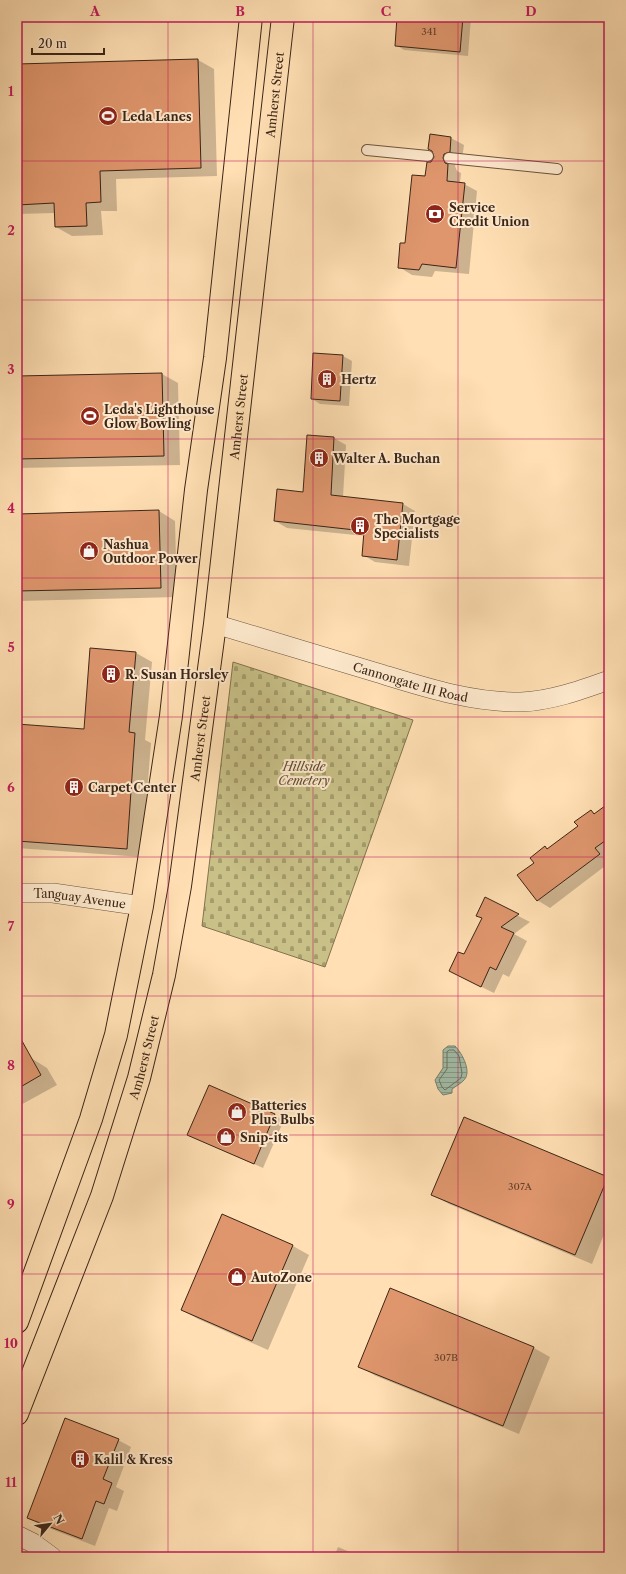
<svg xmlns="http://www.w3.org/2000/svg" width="626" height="1574" viewBox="0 0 626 1574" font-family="'Libre Caslon Text',serif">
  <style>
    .cemetery { fill: url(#cemetery-stones); stroke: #82724f }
    .water { fill: url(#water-rules); stroke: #78806d }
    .shadow { fill: #0003 }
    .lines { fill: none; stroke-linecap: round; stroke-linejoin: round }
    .shore { stroke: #6e715f; stroke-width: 1 }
    .building { fill: #df966d; stroke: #3b2517 }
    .lane-casing { stroke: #6c543e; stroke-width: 12 }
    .street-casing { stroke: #6c543e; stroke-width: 20 }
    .highway-casing { stroke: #3b2517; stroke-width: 24 }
    .lane { stroke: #ffeace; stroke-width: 10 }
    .street { stroke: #ffeace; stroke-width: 19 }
    .highway { stroke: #ffdfb3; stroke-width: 22 }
    .grid { fill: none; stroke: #c2185b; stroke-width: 1; stroke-opacity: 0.55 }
    .labels { text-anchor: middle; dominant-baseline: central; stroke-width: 4; stroke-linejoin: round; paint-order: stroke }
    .number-label { font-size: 10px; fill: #64412c }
    .street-label { font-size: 12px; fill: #3b2517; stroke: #ffeace }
    .poi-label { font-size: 12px; font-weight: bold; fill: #3b2517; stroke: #ffeace; text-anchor: start }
    .park-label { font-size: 12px; font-style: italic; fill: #5e4c33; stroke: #ffeace }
    .neatline { fill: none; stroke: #c2185b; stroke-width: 1.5 }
    .grid-label { font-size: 13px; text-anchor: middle; font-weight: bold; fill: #c2185b }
  </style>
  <defs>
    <pattern id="cemetery-stones" width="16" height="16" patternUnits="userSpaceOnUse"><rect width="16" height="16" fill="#c8c087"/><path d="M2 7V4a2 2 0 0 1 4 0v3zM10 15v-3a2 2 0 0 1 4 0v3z" fill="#a49c6d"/></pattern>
    <pattern id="water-rules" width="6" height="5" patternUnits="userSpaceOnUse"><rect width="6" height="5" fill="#a1bda7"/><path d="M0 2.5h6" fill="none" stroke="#849987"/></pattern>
  </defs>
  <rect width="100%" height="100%" fill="#ffdfb3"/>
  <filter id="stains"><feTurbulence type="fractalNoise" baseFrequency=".005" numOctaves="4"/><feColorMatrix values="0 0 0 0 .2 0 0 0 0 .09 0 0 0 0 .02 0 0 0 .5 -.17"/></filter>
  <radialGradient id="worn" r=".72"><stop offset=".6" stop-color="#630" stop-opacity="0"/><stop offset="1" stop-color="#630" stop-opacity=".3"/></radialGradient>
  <path class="cemetery" d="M233 662 413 720 325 967 202 926Z"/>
  <path class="water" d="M448 1046H455C462 1053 473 1073 463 1081 460 1084 456 1086 452 1089V1093L443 1095 438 1089 435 1080 443 1068V1050Z"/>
  <path class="shadow" d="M398 17H471L468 56 404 50 396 45Z
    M198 60 214 69 217 176 116 179 117 211H101L103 235 72 236 56 227 55 213 17 214V65Z
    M451 138 464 145 462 159 457 161 455 166 457 171 461 173 460 183 464 184 477 191 469 274 435 271 432 277 412 275 399 267 432 163Z
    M343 356 352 361 349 406 320 404 312 399Z
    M162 374 178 383 180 465 17 468V377Z
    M308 436 334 438 346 445 343 497 403 504 415 511 409 566 375 562 363 555 365 536 287 528 275 521 304 493Z
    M159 511 175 521 177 597 20 601 17 599V515Z
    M136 653 152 662 145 740 151 743 142 857 17 848V725L85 730Z
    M609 805V863L550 908 537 900 535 863 545 848 548 849 579 826 591 811 596 814Z
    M485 899 530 922 514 934 527 941 509 977 503 974 494 993 463 978 464 955 483 919 477 915Z
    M17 1054 31 1058 47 1068 57 1085 17 1107Z
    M209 1086 284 1120 263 1168 189 1135Z
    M607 1178 609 1179V1222L592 1264 449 1204 433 1195Z
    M222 1215 293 1246 309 1255 268 1350 198 1319 182 1310Z
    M390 1289 534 1348 550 1357 519 1434 376 1376 360 1367Z
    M118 1440 131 1447 116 1487 124 1491 117 1511 109 1508 95 1546 41 1525 28 1518Z
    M338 1547 362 1557H334Z"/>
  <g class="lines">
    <path class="shore" d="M450 1050H454L459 1056 462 1073 461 1078 445 1090 442 1087 439 1080 447 1069V1052Z"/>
  </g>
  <path class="building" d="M397 17H463L460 52 395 46Z
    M198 59 201 168 100 171 101 202 86 203 87 226 55 227 54 203 17 205V64Z
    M430 134 451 137 450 152 444 154 443 158 445 163 448 164 447 181 465 183 456 268 422 264 419 270 398 268 400 243H405L412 175 425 176 427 162H431L434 157 432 151 428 149Z
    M313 353 343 355 340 401 311 399Z
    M162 373 164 456 17 459V376Z
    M307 435 334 437 331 495 403 503 397 560 362 556 364 531 274 521 277 489 303 492Z
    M159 510 161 588 17 591V514Z
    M90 648 136 652 129 732 135 733 127 849 17 841V724L84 729Z
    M609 803V838L595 848 600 854 537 901 517 875 534 863 530 858 545 846 547 849 578 826 574 822 591 810 594 814Z
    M485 897 519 914 501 927 514 933 496 970 490 967 481 987 449 971 458 952 464 954 482 918 476 916Z
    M17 1032 41 1075 17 1089Z
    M209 1085 275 1114 254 1164 187 1135Z
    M464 1117 608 1177 575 1255 431 1195Z
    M222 1214 293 1245 252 1341 181 1310Z
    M390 1288 534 1347 503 1426 358 1367Z
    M65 1418 119 1439 103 1479 112 1483 104 1504 96 1501 82 1539 27 1518Z"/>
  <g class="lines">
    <g class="lane-casing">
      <path id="lane" d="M367 150 428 156
        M449 158 557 169"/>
    </g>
    <g class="street-casing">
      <g id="street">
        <path id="s1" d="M215 624C269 640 324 657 378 673 424 687 472 703 521 702 551 701 581 690 609 680"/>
        <path id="s2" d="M17 893H53L142 906"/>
        <path d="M17 1535 33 1543 52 1557"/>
      </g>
    </g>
    <g class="highway-casing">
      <g id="highway">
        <path d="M17 1322 91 1119 116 1035 142 906 171 716 196 490 215 358 251 17"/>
        <path id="s3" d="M17 1414 102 1196 139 1078 164 975 180 886 215 624 283 17"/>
      </g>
    </g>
    <use href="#lane" class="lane"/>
    <use href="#street" class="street"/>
    <use href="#highway" class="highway"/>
  </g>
  <path class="grid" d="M168 17V1557M313 17V1557M458 17V1557M17 161H609M17 300H609M17 439H609M17 578H609M17 717H609M17 857H609M17 996H609M17 1135H609M17 1274H609M17 1413H609"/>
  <defs>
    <g id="stadium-disc" transform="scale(1)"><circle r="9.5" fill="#8f2418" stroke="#ffeace"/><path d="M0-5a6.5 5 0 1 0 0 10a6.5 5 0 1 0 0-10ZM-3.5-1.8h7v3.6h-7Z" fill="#fff"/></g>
    <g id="bank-disc" transform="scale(1)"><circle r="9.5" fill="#8f2418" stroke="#ffeace"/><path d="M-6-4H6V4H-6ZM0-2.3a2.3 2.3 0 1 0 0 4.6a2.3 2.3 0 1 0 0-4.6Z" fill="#fff"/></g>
    <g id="building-disc" transform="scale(1)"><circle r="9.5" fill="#8f2418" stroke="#ffeace"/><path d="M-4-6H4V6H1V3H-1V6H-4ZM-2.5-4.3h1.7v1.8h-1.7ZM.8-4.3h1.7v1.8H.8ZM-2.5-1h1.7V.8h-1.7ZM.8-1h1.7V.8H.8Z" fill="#fff"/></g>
    <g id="shop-disc" transform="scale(1)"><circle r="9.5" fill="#8f2418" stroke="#ffeace"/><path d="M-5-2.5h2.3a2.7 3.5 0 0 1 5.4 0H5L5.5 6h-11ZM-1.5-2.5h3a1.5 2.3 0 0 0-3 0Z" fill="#fff"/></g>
  </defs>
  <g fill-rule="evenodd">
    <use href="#stadium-disc" x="108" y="116"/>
    <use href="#bank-disc" x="435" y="214"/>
    <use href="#building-disc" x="327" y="379"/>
    <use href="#stadium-disc" x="90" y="416"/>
    <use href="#building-disc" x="319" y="458"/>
    <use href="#building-disc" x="360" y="526"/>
    <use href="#shop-disc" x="89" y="551"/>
    <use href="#building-disc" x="111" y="674"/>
    <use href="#building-disc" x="74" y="787"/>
    <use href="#shop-disc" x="237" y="1112"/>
    <use href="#shop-disc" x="226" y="1137"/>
    <use href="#shop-disc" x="237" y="1277"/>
    <use href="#building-disc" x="80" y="1459"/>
  </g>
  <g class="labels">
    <g class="number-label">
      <text x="429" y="31">341</text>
      <text x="520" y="1186">307A</text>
      <text x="446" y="1357">307B</text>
    </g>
    <g class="street-label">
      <text stroke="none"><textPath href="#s3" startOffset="1351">Amherst Street</textPath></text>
      <text stroke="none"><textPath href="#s3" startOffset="1027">Amherst Street</textPath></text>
      <text stroke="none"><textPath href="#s1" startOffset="204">Cannongate III Road</textPath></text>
      <text stroke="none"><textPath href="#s3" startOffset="703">Amherst Street</textPath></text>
      <text stroke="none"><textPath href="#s2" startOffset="63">Tanguay Avenue</textPath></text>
      <text stroke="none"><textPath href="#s3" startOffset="379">Amherst Street</textPath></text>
    </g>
    <g class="poi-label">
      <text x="122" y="116">Leda Lanes</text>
      <text x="449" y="207">Service<tspan x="449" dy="14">Credit Union</tspan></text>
      <text x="341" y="379">Hertz</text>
      <text x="104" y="409">Leda's Lighthouse<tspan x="104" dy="14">Glow Bowling</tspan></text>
      <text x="333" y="458">Walter A. Buchan</text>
      <text x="374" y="519">The Mortgage<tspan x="374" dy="14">Specialists</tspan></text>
      <text x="103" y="544">Nashua<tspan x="103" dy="14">Outdoor Power</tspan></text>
      <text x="125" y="674">R. Susan Horsley</text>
      <text x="88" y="787">Carpet Center</text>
      <text x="251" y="1105">Batteries<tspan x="251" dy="14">Plus Bulbs</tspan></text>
      <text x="240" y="1137">Snip-its</text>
      <text x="251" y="1277">AutoZone</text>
      <text x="94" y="1459">Kalil &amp; Kress</text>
    </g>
    <g class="park-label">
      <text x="304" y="766">Hillside<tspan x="304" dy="14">Cemetery</tspan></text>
    </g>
  </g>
  <rect width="626" height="1574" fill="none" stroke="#ffdfb3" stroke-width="44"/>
  <g transform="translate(50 1524) rotate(61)" stroke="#ffeace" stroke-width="3" paint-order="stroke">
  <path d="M0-3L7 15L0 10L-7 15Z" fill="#3b2517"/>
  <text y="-6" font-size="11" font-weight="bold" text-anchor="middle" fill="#3b2517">N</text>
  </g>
  <path d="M32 48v6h72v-6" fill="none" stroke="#3b2517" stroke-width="2"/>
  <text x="38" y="48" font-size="12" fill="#3b2517" stroke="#ffeace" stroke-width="3" paint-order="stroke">20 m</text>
  <rect x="22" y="22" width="582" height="1530" class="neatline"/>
  <g class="grid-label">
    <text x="95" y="16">A</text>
    <text x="240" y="16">B</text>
    <text x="386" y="16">C</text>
    <text x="531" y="16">D</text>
    <text x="11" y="96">1</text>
    <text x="11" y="235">2</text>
    <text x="11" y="374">3</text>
    <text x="11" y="513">4</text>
    <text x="11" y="652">5</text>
    <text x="11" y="792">6</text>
    <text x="11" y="931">7</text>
    <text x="11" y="1070">8</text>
    <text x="11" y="1209">9</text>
    <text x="11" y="1348">10</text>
    <text x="11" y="1487">11</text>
  </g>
  <rect width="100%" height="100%" filter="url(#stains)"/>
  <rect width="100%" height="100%" fill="url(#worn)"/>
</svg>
